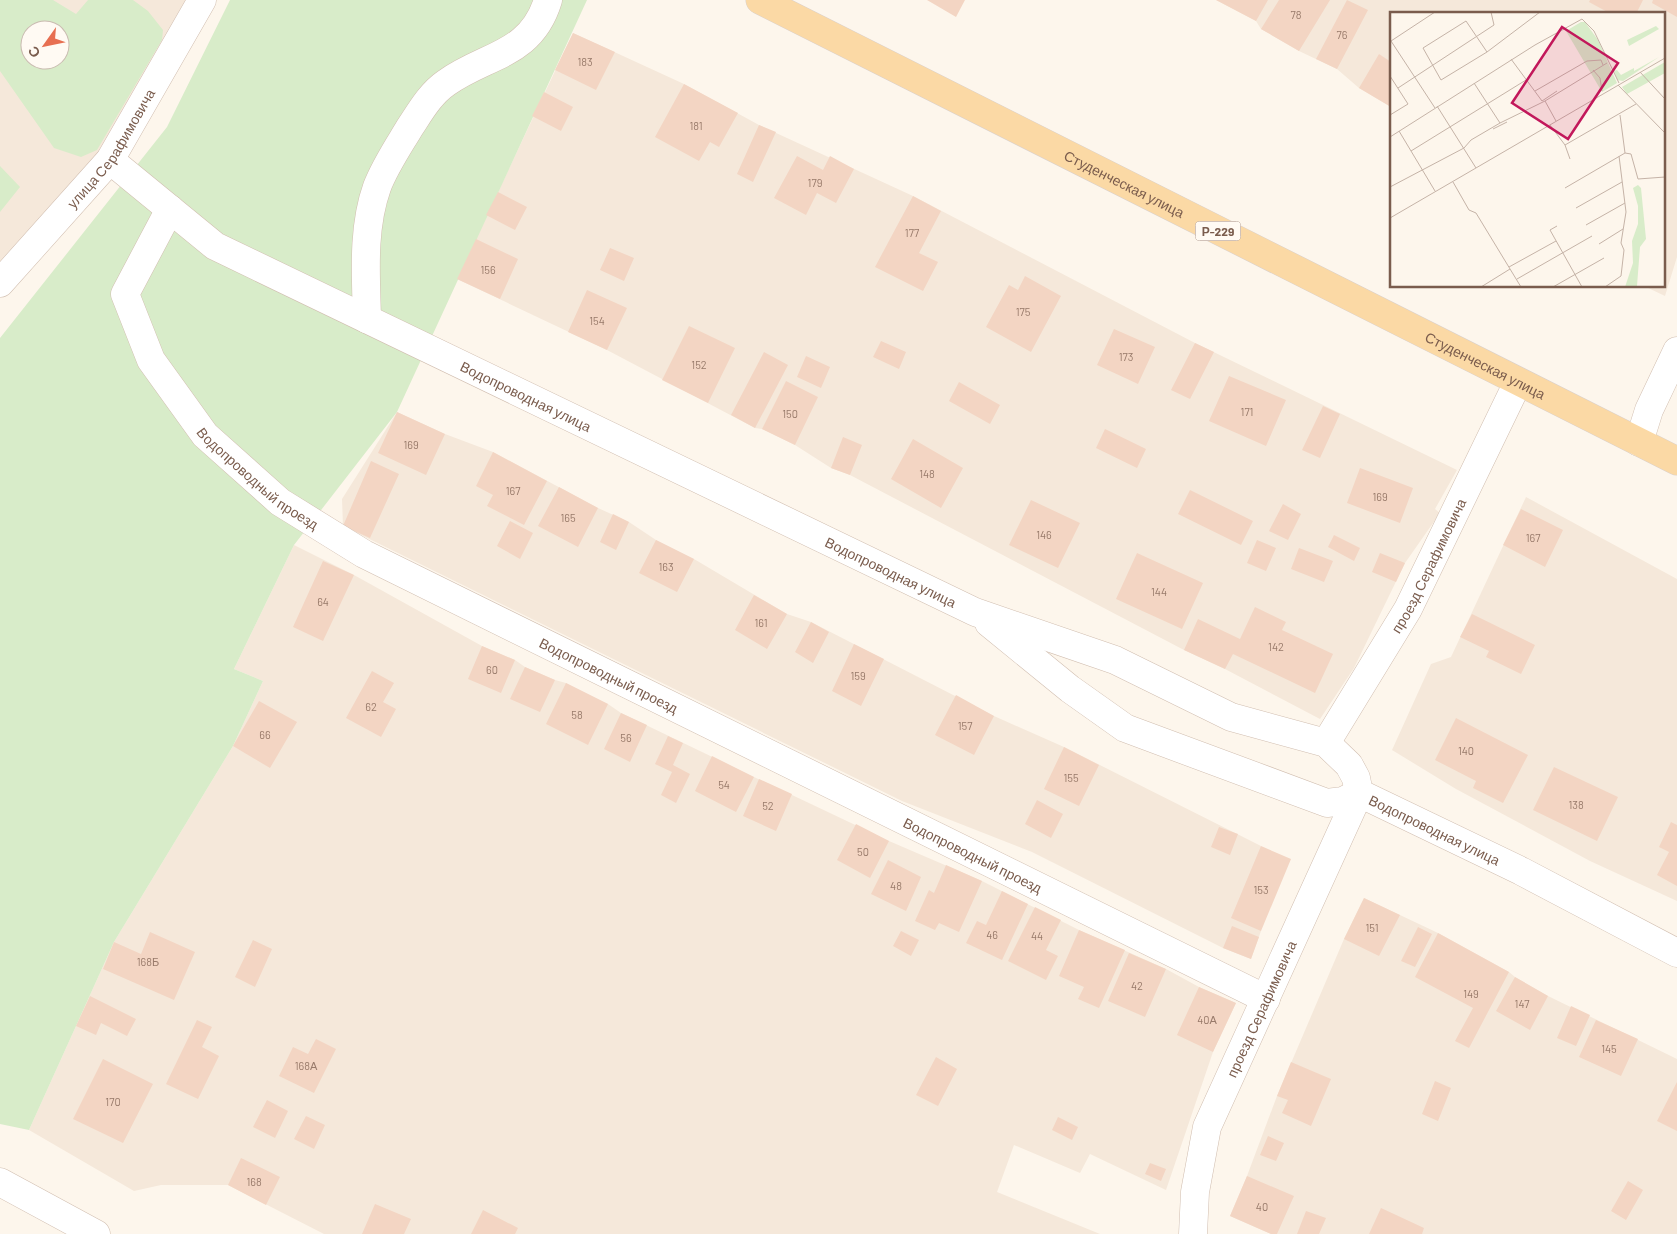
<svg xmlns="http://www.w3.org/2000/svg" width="1677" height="1234" viewBox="0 0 1677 1234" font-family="Barlow,sans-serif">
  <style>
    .residential { fill: #f5e8da; fill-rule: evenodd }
    .green { fill: #d8ecc9; fill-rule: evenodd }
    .building { fill: #f3d5c3 }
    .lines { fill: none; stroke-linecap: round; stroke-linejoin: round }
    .minor-casing { stroke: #d1beb0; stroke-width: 29 }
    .major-casing { stroke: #dad1cd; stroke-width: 29 }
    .minor { stroke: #fff; stroke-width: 28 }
    .major { stroke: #fbd9a5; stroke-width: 28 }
    .labels { text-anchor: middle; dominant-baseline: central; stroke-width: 4.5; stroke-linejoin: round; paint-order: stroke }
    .number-label { font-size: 11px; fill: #987a6a }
    .shield { fill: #fffaf3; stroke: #a28b7f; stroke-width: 1 }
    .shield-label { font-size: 12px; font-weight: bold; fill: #7a5c4d }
    .street-label { font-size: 14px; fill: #7a5c4d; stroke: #fffaf3 }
    .inset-road { fill: none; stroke: #c5b3a7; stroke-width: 1 }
    .view { fill: #c2185b; fill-opacity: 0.15; stroke: #c2185b; stroke-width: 2.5 }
    .inset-edge { fill: none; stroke: #7a5c4d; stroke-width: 2.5 }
  </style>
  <rect width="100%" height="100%" fill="#fdf6ec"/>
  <path class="residential" d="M0 0H202L110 160 0 283ZM30 30H60V60H30Z
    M1216 0H1677V257L1665 296 1644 286H1663V14H1391V107L1359 88 1337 69 1299 51 1261 29 1256 21Z
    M573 33 684 84 759 125 913 196 1195 343 1457 470 1435 509 1440 513 1405 563 1354 668 1320 719 1225 669 1184 650 850 475 831 468 795 445 762 429 755 428 607 350 457 279Z
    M397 412 445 434 493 452 598 508 629 522 656 540 694 559 787 614 811 622 994 716 1064 747 1261 846V931L1251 959 1223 948 1032 852 902 801 343 526 342 499Z
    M1526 497 1677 579V901L1590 861 1456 789 1392 750 1431 664 1451 657Z
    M294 545 354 575 482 646 515 660 525 667 555 680 566 683 608 704 621 713 754 777 889 841 982 881 1079 930 1166 969 1199 987 1236 1003 1213 1052 1166 1190 1090 1154 1080 1173 1014 1145 997 1192 1100 1234H324L228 1185H161L134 1191 29 1130 114 942 233 746 263 681 234 669Z
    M1364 898 1438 933 1509 972 1515 977 1548 996 1677 1059V1234H1271L1230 1216 1247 1176 1277 1096 1344 939Z"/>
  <path class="green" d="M0 0H53L76 14 88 0H133L148 11 163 30 162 40 97 150 81 157 54 148 0 71ZM30 30H60V60H30Z
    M230 0H587L397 412 294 545 234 669 263 681 233 746 114 942 29 1130 0 1124V338L167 127Z
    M0 166 20 187 0 212Z"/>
  <path class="building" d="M927 0H965L956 17Z
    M1216 0H1268L1256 21Z
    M1279 0H1330L1299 51 1261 29Z
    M1347 0 1368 10 1337 69 1316 59Z
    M1590 0H1643L1636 14H1611L1589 2Z
    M1653 0H1677V17L1652 3Z
    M573 33 615 52 596 90 555 70Z
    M1379 54 1391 62V107L1359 88Z
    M684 84 738 113 719 147 710 142 699 161 655 137Z
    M544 92 573 107 561 131 532 116Z
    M759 125 776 132 753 182 737 174Z
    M797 156 823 170 830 156 854 169 836 203 817 193 806 215 774 198Z
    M498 192 527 207 515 230 486 215Z
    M913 196 941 211 919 253 938 262 923 291 875 267Z
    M476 239 518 259 500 299 457 279Z
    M610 248 634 258 624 281 600 270Z
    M1025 276 1061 296 1031 352 986 327 1009 285 1018 290Z
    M587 290 627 308 607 350 568 332Z
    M689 326 735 348 708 403 662 380Z
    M1114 329 1155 347 1138 384 1097 365Z
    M881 341 906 352 899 369 873 357Z
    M1195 343 1214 352 1190 399 1171 390Z
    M764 352 788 365 755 428 731 415Z
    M806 356 830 367 821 388 797 377Z
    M1229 376 1286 400 1266 446 1209 421Z
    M786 381 818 397 795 445 762 429Z
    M959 382 1000 405 990 424 949 401Z
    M1323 406 1340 414 1320 458 1302 450Z
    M397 412 445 434 426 475 378 453Z
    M1105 429 1146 449 1137 468 1096 448Z
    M843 437 862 445 850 475 831 468Z
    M913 439 963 468 941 508 891 479Z
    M493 452 547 481 524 525 487 506 493 495 476 486Z
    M371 461 399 474 370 538 343 526Z
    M1360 468 1413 488 1400 523 1347 503Z
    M559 487 598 508 578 547 538 526Z
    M1190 490 1253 521 1241 545 1178 514Z
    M1031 500 1080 523 1058 568 1009 545Z
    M1283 504 1301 514 1288 540 1269 531Z
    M1521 509 1563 530 1545 567 1503 545Z
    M613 514 629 522 616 550 600 542Z
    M510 521 533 533 520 559 497 546Z
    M1334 535 1360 548 1354 561 1328 547Z
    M656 540 694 559 677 592 639 573Z
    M1257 540 1276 548 1266 571 1247 563Z
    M1299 548 1333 561 1324 582 1291 569Z
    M1137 553 1203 583 1182 629 1116 599Z
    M1380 553 1405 563 1396 582 1372 572Z
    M323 561 354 575 323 641 293 627Z
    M754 595 787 614 767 649 735 630Z
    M1255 607 1286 622 1282 630 1333 654 1315 693 1233 654 1225 669 1184 650 1198 619 1240 639Z
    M1472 614 1535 645 1521 674 1486 657 1489 651 1460 637Z
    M811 622 829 632 813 663 795 652Z
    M854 644 884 659 861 706 832 691Z
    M482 646 515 660 501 693 468 679Z
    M525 667 555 680 540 712 510 699Z
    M372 671 394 683 383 702 396 709 381 737 346 718Z
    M566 683 608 704 588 745 546 724Z
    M956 695 994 716 974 755 935 735Z
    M259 701 297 722 270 768 233 746Z
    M621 713 647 725 630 762 604 749Z
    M1456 718 1528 755 1503 803 1473 788 1476 781 1435 760Z
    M668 736 683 743 673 765 690 774 676 803 661 795 672 772 655 764Z
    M1064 747 1099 765 1079 806 1044 789Z
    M712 756 754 777 736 812 695 791Z
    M1554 767 1618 797 1597 841 1533 810Z
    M759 779 792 794 776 831 743 816Z
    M1037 800 1063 814 1051 838 1025 824Z
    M1671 822 1677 825V886L1657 875 1669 852 1659 847Z
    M856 824 889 841 870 878 837 860Z
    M1219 827 1238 834 1230 855 1211 847Z
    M1261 846 1291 859 1261 931 1231 918Z
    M888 860 921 877 906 911 871 894Z
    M946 865 982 881 959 932 939 923 935 930 915 921 929 890 934 893Z
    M1002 891 1028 904 1002 960 966 943 977 921 986 925Z
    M1364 898 1400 915 1379 956 1344 939Z
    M1035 907 1061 920 1046 950 1058 956 1046 980 1008 961Z
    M1232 926 1259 937 1251 959 1223 948Z
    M1418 927 1432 934 1415 967 1401 961Z
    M1079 930 1125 950 1099 1008 1078 999 1084 987 1059 976Z
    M901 931 919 940 911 956 893 946Z
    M150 932 195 952 174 1000 103 969 114 942 141 954Z
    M1438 933 1509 972 1469 1048 1455 1041 1473 1008 1415 977Z
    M253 940 272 949 255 987 235 977Z
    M1129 953 1166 969 1145 1017 1108 1001Z
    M1515 977 1548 996 1530 1030 1496 1011Z
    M1199 987 1236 1003 1213 1052 1177 1035Z
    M90 996 136 1019 127 1036 101 1023 96 1035 76 1026Z
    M1571 1006 1590 1015 1576 1046 1557 1038Z
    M197 1020 212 1027 202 1047 219 1056 198 1099 166 1084Z
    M1596 1020 1638 1039 1621 1076 1579 1057Z
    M316 1039 336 1049 314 1093 279 1076 293 1047 308 1054Z
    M936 1057 957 1069 938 1106 916 1095Z
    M103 1059 153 1084 123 1143 73 1119Z
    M1291 1062 1331 1079 1311 1126 1282 1113 1288 1100 1277 1096Z
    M1435 1081 1451 1088 1438 1121 1422 1114Z
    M1677 1082V1131L1657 1121Z
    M267 1100 288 1111 275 1138 253 1127Z
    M306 1116 325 1125 314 1149 294 1139Z
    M1058 1117 1078 1127 1072 1140 1052 1130Z
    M1268 1136 1284 1143 1276 1161 1260 1155Z
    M241 1158 280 1177 266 1205 228 1185Z
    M1150 1163 1166 1169 1161 1181 1145 1174Z
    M1247 1176 1294 1196 1277 1234H1271L1230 1216Z
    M1628 1181 1643 1190 1626 1220 1611 1211Z
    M375 1204 411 1219 404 1234H362Z
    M1381 1208 1424 1228 1422 1234H1369Z
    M483 1210 518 1228 515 1234H471Z
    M1306 1211 1326 1218 1319 1234H1297Z"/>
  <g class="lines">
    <g class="minor-casing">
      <g id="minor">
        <path id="s1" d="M110 160 215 246 975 612 1115 660 1231 717 1326 743 1349 765 1356 778 1359 793 1521 871 1677 953"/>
        <path id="s2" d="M170 209 125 294 151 360 205 435 280 502 364 554 1266 999"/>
        <path id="s3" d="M0 283 110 160 202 0"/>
        <path d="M367 319C366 276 362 229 377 187 385 166 398 147 410 127 420 112 430 94 446 83 486 54 531 56 548 0"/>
        <path d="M1639 442 1649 410 1677 351"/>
        <path d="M989 623 1070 689 1125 728 1327 803 1343 801 1359 793"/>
        <path id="s4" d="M1326 743 1408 609 1518 382"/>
        <path d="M0 1182 96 1234"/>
        <path id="s5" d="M1193 1234 1195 1192 1207 1127 1359 793"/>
      </g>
    </g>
    <g class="major-casing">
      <g id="major">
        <path id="s6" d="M760 0 1677 461"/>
      </g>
    </g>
    <use href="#minor" class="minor"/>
    <use href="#major" class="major"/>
  </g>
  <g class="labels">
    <g class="number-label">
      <text x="1296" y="14">78</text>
      <text x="1342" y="34">76</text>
      <text x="585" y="61">183</text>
      <text x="696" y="125">181</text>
      <text x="815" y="182">179</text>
      <text x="912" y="232">177</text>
      <text x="488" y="269">156</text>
      <text x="1023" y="311">175</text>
      <text x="597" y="320">154</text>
      <text x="1126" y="356">173</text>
      <text x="699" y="364">152</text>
      <text x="1247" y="411">171</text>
      <text x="790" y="413">150</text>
      <text x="411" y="444">169</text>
      <text x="927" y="473">148</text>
      <text x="513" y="490">167</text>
      <text x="1380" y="496">169</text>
      <text x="568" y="517">165</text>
      <text x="1044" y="534">146</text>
      <text x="1533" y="537">167</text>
      <text x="666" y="566">163</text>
      <text x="1159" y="591">144</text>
      <text x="323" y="601">64</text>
      <text x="761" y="622">161</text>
      <text x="1276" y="646">142</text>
      <text x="492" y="669">60</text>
      <text x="858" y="675">159</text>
      <text x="371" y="706">62</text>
      <text x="577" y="714">58</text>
      <text x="965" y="725">157</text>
      <text x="265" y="734">66</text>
      <text x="626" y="737">56</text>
      <text x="1466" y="750">140</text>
      <text x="1071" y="777">155</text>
      <text x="724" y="784">54</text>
      <text x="1576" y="804">138</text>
      <text x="768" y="805">52</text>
      <text x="863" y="851">50</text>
      <text x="896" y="885">48</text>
      <text x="1261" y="889">153</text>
      <text x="1372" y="927">151</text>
      <text x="992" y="934">46</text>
      <text x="1037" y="935">44</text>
      <text x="148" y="961">168Б</text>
      <text x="1137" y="985">42</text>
      <text x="1471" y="993">149</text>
      <text x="1522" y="1003">147</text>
      <text x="1207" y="1019">40А</text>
      <text x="1609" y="1048">145</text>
      <text x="306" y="1065">168А</text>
      <text x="113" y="1101">170</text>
      <text x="254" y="1181">168</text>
      <text x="1262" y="1206">40</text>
    </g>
    <rect class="shield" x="1195.5" y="221.5" width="45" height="19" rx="4"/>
    <g class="shield-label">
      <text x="1218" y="231">Р-229</text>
    </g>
    <g class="street-label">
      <text stroke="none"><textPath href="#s3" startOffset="175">улица Серафимовича</textPath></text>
      <text stroke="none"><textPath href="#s6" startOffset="408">Студенческая улица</textPath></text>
      <text stroke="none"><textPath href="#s6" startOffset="812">Студенческая улица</textPath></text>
      <text stroke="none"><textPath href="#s1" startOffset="481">Водопроводная улица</textPath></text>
      <text stroke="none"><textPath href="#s2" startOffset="328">Водопроводный проезд</textPath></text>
      <text stroke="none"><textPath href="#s4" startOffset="205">проезд Серафимовича</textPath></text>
      <text stroke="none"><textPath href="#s1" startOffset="886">Водопроводная улица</textPath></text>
      <text stroke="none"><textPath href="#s2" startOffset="732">Водопроводный проезд</textPath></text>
      <text stroke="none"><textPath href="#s1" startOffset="1501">Водопроводная улица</textPath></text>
      <text stroke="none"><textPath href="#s2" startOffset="1138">Водопроводный проезд</textPath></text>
      <text stroke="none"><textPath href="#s5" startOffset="238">проезд Серафимовича</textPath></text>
    </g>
  </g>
  <g transform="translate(1390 12)">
    <rect width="275" height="275" fill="#fdf6ec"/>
    <path d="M191 10H195L208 28 227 71 212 80 176 19ZM266 14 269 17 239 34 237 28ZM269 45 233 69 227 68 224 59 227 58 231 63 244 56V59ZM275 50V61L237 82 232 75ZM248 173 251 176 256 227 250 235 247 274 235 275 243 251 242 229 248 212V194L243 176Z" fill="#d8ecc9"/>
    <path class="inset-road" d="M76 9 97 40 51 68 33 36ZM1 29 45 96M1 29 45 0M97 40 150 0M121 47 152 89 167 79M203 58 210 66 212 79M250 60 275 87M0 64 18 92 0 103M84 71 110 111M228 73 275 121M8 76 104 13 101 0M145 79 197 49 211 48 213 53M155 89 166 109M47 94 86 156M230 103 235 141M160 113 175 133 180 147M103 117 117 110M9 119 45 179M0 125 145 33 192 7 204 19 229 71M175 133 246 92M21 139 136 68M235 141 241 142 248 167 275 165M63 170 79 198 86 201 131 275M0 175 74 136 81 128 110 111 155 89 217 51M175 176 235 141M186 196 232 170M0 206 275 46M196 213 235 191M167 214 160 218 192 275M209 232 233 217M119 255 166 229M127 267 202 224M91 275 120 257M163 275 214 246M215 275 231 264 234 238 231 231 236 200 229 144"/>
    <path class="view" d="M172 15 228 51 178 127 122 91Z"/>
    <rect width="275" height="275" class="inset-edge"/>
  </g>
  <g transform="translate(45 45) rotate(237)"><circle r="24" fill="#fffaf3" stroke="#cabbb1"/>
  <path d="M0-4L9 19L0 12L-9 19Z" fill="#e76f51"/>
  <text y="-8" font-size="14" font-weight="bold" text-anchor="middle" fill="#7a5c4d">С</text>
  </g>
</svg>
